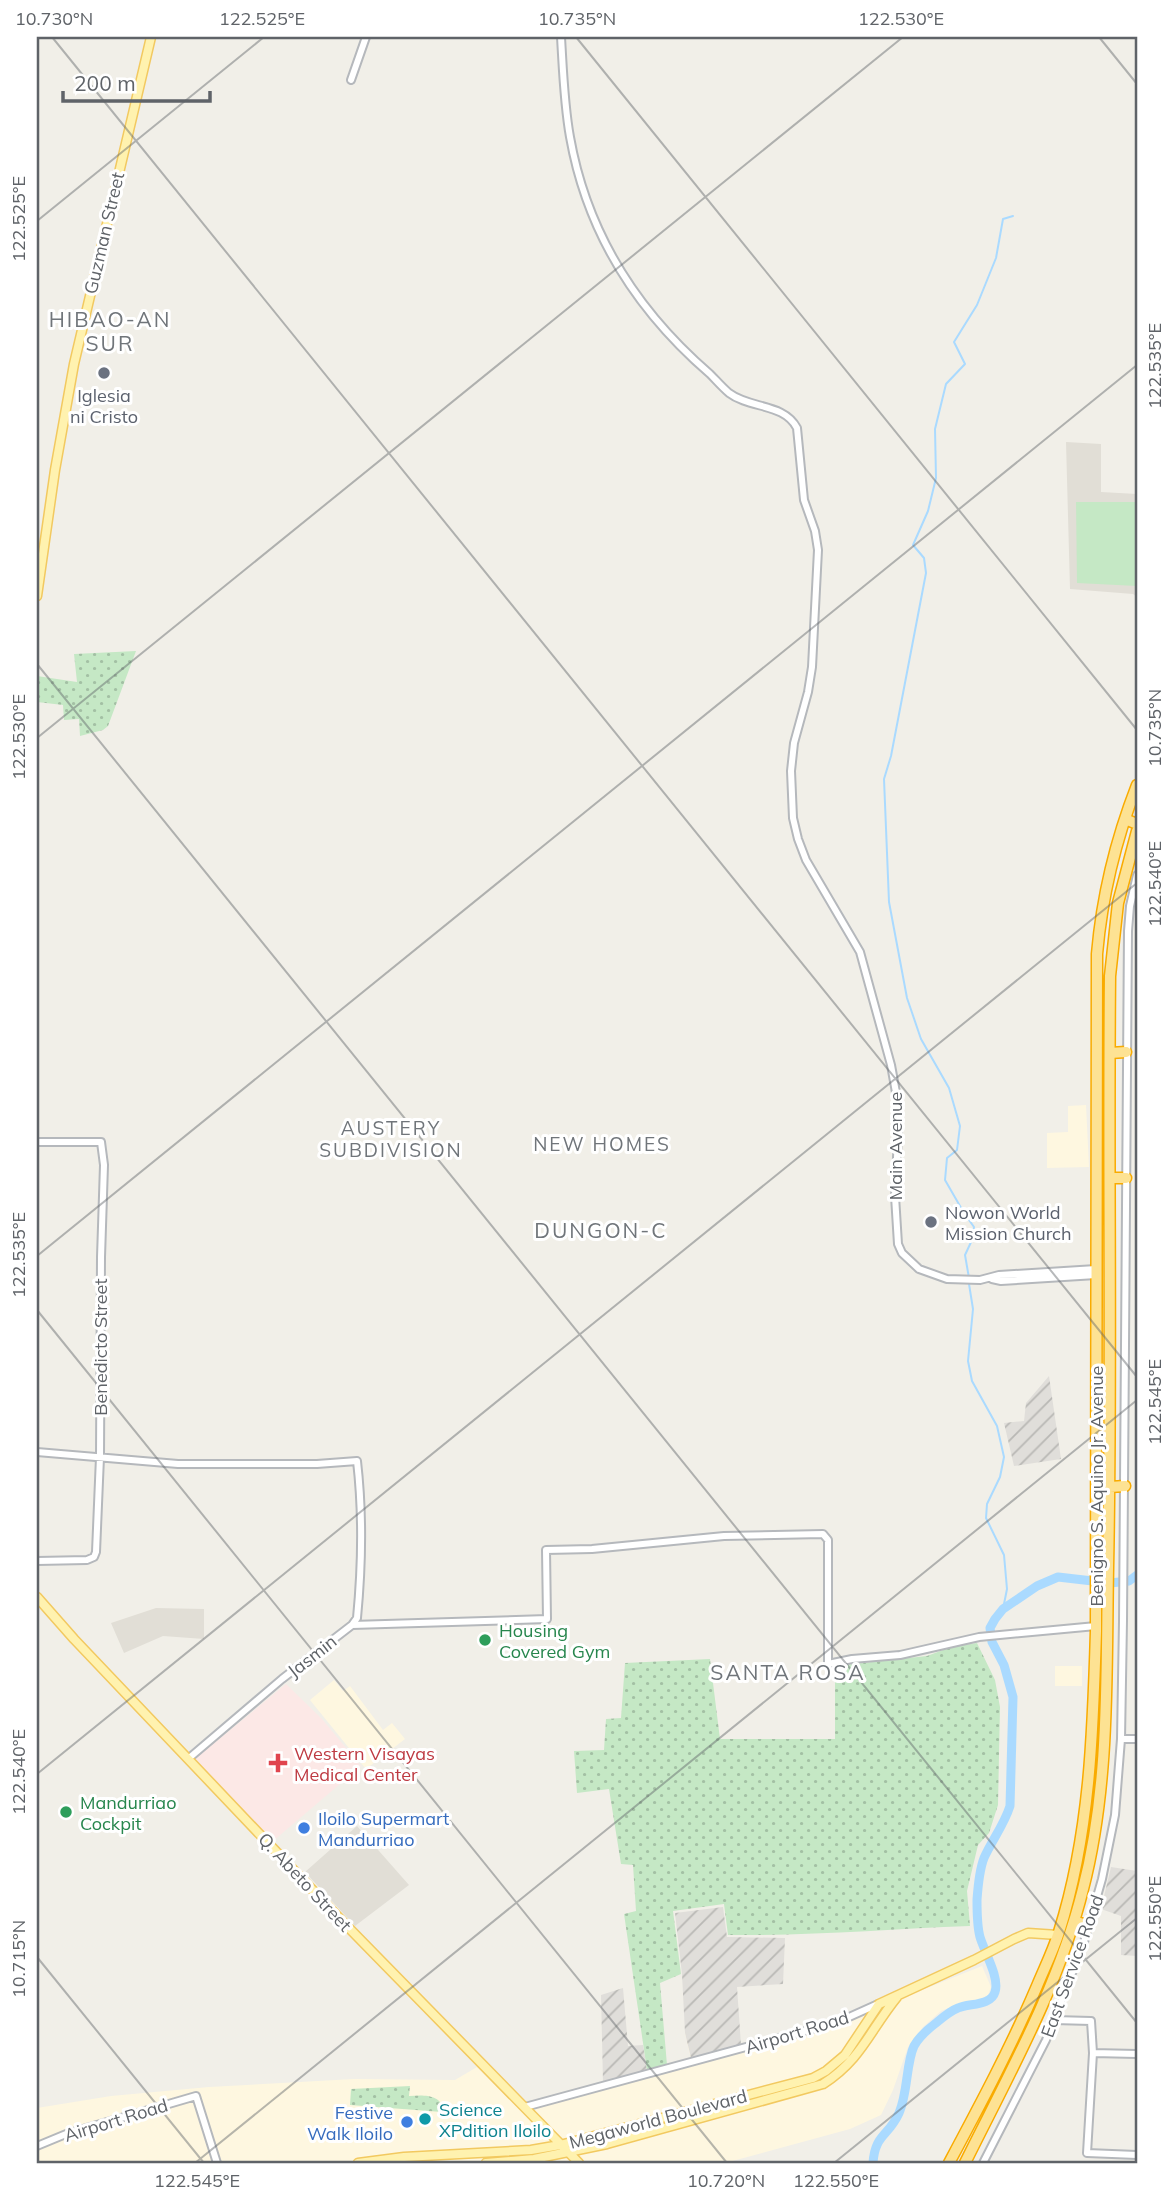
<svg xmlns="http://www.w3.org/2000/svg" width="1174" height="2200" viewBox="0 0 1174 2200" font-family="Mulish,sans-serif">
  <style>
    .commercial { fill: #fef7e0 }
    .industrial { fill: url(#industrial-furrows) }
    .education { fill: #e1ded6 }
    .medical { fill: #fce8e6 }
    .grass { fill: url(#grass-dots) }
    .garden { fill: #c5e8c5 }
    .lines { fill: none; stroke-linecap: round; stroke-linejoin: round }
    .stream { stroke: #aadaff; stroke-width: 2 }
    .river { stroke: #aadaff; stroke-width: 9 }
    .minor-casing { stroke: #b5b8bc; stroke-width: 10 }
    .major-casing { stroke: #f2c960; stroke-width: 11 }
    .highway-casing { stroke: #f9ab00; stroke-width: 13 }
    .minor { stroke: #fff; stroke-width: 6 }
    .major { stroke: #fff2af; stroke-width: 8 }
    .highway { stroke: #fde293; stroke-width: 10 }
    .ticks { fill: none; stroke: #5f6368; stroke-width: 2; stroke-opacity: 0.45 }
    .worship-dot { fill: #6b7280; stroke: #fff; stroke-width: 2.5 }
    .leisure-dot { fill: #2e9e5b; stroke: #fff; stroke-width: 2.5 }
    .health-dot { fill: #e0444e; stroke: #fff; stroke-width: 2.5 }
    .shop-dot { fill: #3f7fe0; stroke: #fff; stroke-width: 2.5 }
    .culture-dot { fill: #0f9aa8; stroke: #fff; stroke-width: 2.5 }
    .labels { text-anchor: middle; dominant-baseline: central; stroke-width: 6; stroke-linejoin: round; paint-order: stroke }
    .street-label { font-size: 18px; fill: #5f6368; stroke: #fff }
    .worship-label { font-size: 18px; fill: #5b616d; stroke: #fff }
    .leisure-label { font-size: 18px; fill: #27864d; stroke: #fff; text-anchor: start }
    .health-label { font-size: 18px; fill: #be3a42; stroke: #fff; text-anchor: start }
    .shop-label { font-size: 18px; fill: #366cbe; stroke: #fff; text-anchor: start }
    .culture-label { font-size: 18px; fill: #0d838f; stroke: #fff; text-anchor: start }
    .neighbourhood-label { font-size: 19px; letter-spacing: 2px; fill: #70757a; stroke: #fff }
    .quarter-label { font-size: 21px; letter-spacing: 2px; fill: #70757a; stroke: #fff }
    .neatline { fill: none; stroke: #5f6368; stroke-width: 2.5 }
    .ticks-label { font-size: 18px; text-anchor: middle; fill: #5f6368 }
  </style>
  <defs>
    <pattern id="industrial-furrows" width="10" height="10" patternUnits="userSpaceOnUse" patternTransform="scale(1.75)"><rect width="10" height="10" fill="#e0deda"/><path d="M-1 1l2-2M0 10L10 0M9 11l2-2" fill="none" stroke="#b9b8b5"/></pattern>
    <pattern id="grass-dots" width="8" height="8" patternUnits="userSpaceOnUse" patternTransform="scale(1.75)"><rect width="8" height="8" fill="#c5e8c5"/><path d="M2 2h.1M6 6h.1" fill="none" stroke="#a3c0a4" stroke-width="1.8" stroke-linecap="round"/></pattern>
  </defs>
  <rect width="100%" height="100%" fill="#f1efe8"/>
  <path class="commercial" d="M1086 1105 1089 1167 1047 1168V1133L1068 1132V1106Z
    M1055 1666H1082V1686H1055Z
    M334 1680 343 1691 350 1686 383 1730 392 1723 405 1739 366 1769 310 1700Z
    M982 1966 991 1987 988 1995 979 2000 961 2003 941 2011 923 2027 908 2047 893 2090 881 2115 850 2129 725 2163H37V2108L111 2096 209 2087 354 2079 455 2080 477 2067 516 2106 691 2059 685 2033 716 2052 846 2016 902 1998Z"/>
  <path class="industrial" d="M1049 1376 1061 1459 1014 1466 1004 1423 1024 1421 1026 1403Z
    M1111 1867 1137 1871V1956L1121 1955V1916L1101 1909Z
    M723 1907 727 1937 785 1938 783 1984 737 1987 741 2045 691 2058 685 2033 682 1974 675 1913Z
    M623 1988 628 2046 643 2045 647 2070 603 2082 601 1995Z"/>
  <path class="education" d="M1066 442 1101 444V492L1137 494V597L1133 594 1070 589Z
    M156 1608 204 1609V1639L163 1636 124 1653 111 1623Z
    M357 1826 409 1885 355 1926 305 1872Z"/>
  <path class="medical" d="M286 1684 322 1719 361 1766 272 1842 195 1759Z"/>
  <path class="grass" d="M136 651 108 726 103 730 80 736 79 719 64 720 63 705 37 702V676L77 682 74 654Z
    M977 1643 995 1680 1000 1707 998 1805 989 1833 978 1845 967 1891 970 1926C889 1929 809 1936 728 1935L724 1904 673 1911 681 1974 660 1983 667 2065 647 2070 624 1914 636 1911 633 1865 621 1864 609 1789 577 1793 574 1751 604 1750 606 1719 621 1718 625 1663 710 1659 720 1739H835V1666L927 1656 951 1647Z
    M410 2086 409 2096C424 2095 440 2094 444 2110L442 2112 350 2105 351 2089Z"/>
  <path class="garden" d="M1076 502H1137V586L1077 583Z"/>
  <g class="lines">
    <path class="stream" d="M969 1278 965 1255 972 1240 974 1227 964 1213 945 1180 947 1158 957 1150 960 1126 949 1088 921 1039 907 998 889 902 884 779 891 756 926 573 924 558 913 545 928 511 936 478 935 429 946 384 965 364 954 342 977 305 996 258 1003 219 1013 216
      M969 1284 973 1309 968 1361 972 1381 997 1426 1004 1457 1000 1477 987 1504 986 1518 1004 1555 1007 1589 1003 1609"/>
    <path class="river" d="M873 2163C875 2134 888 2137 899 2113 908 2093 906 2063 914 2046 919 2037 928 2029 936 2023 942 2018 950 2011 958 2008 969 2003 991 2006 995 1992 1000 1978 984 1951 980 1937 977 1926 977 1911 977 1900 978 1886 979 1871 984 1858 992 1840 1004 1825 1010 1806L1013 1697 1004 1665 992 1642 990 1628 995 1619 1003 1609 1037 1586 1058 1577 1110 1583 1129 1581 1137 1575"/>
    <g class="minor-casing">
      <path id="minor" d="M561 37C563 70 564 104 570 137 587 233 637 311 710 374 716 380 722 387 729 393 750 409 784 403 797 428L804 500 815 531 818 550 812 667 808 692 794 743 791 771 793 818 798 839 806 860 860 952 891 1065 897 1098 898 1138 895 1196 898 1244 902 1253 919 1269 947 1279 980 1280 999 1275 1096 1269
        M351 80 366 37
        M37 1142H101L104 1165 101 1257 100 1457 96 1552 94 1557 87 1560 37 1561
        M992 1279 1001 1281 1096 1275
        M37 1452 178 1464H317L357 1461C363 1513 362 1566 357 1618L352 1625
        M1121 1739H1137
        M188 1759 282 1679 352 1625 547 1619 546 1550 592 1549 724 1536 823 1534 828 1540V1664L852 1659 900 1655 979 1637 1096 1626
        M1054 2020 1091 2021 1093 2053 1137 2054
        M1093 2053 1087 2153 1137 2155
        M525 2107 838 2022 878 2004
        M37 2146 66 2134 196 2096 217 2163
        M983 2163 1046 2040 1084 1942 1102 1879 1115 1815 1121 1739 1123 1621 1128 931 1130 906 1137 875"/>
    </g>
    <g class="major-casing">
      <path id="major" d="M37 596 55 470 74 364 151 37
        M37 1597 74 1639 344 1923 579 2163
        M358 2163 404 2157 531 2150 560 2145 813 2078 826 2071 845 2055 879 2004 974 1960 1014 1939 1028 1933 1058 1935
        M486 2163 534 2159 607 2144 823 2084C861 2060 870 2030 897 1997"/>
    </g>
    <g class="highway-casing">
      <path id="highway" d="M1125 819 1137 824
        M1110 1053 1126 1052
        M1111 1178H1126
        M1110 1487 1125 1486
        M1074 1921 1089 1926
        M949 2163C980 2105 1011 2047 1037 1986 1044 1969 1053 1951 1059 1932 1090 1834 1093 1733 1096 1631L1097 954C1102 896 1116 839 1137 785
        M965 2163C1009 2074 1059 1986 1083 1889 1110 1785 1106 1675 1108 1568 1112 1371 1108 1174 1110 976L1118 903 1137 831"/>
    </g>
    <use href="#minor" class="minor"/>
    <use href="#major" class="major"/>
    <use href="#highway" class="highway"/>
  </g>
  <path class="ticks" d="M52 37 1137 1377M576 37 1137 730M1099 37 1137 84M37 221 264 37M37 664 1137 2023M37 738 903 37M37 1256 1137 365M37 1310 727 2163M37 1774 1137 883M37 1957 204 2163M195 2163 1137 1400M834 2163 1137 1918"/>
  <g class="worship-dot">
    <circle cx="104" cy="373" r="7"/>
    <circle cx="931" cy="1222" r="7"/>
  </g>
  <g class="leisure-dot">
    <circle cx="485" cy="1640" r="7"/>
    <circle cx="66" cy="1812" r="7"/>
  </g>
  <path class="health-dot" d="M274.5 1752.5h7v7h7v7h-7v7h-7v-7h-7v-7h7z"/>
  <g class="shop-dot">
    <circle cx="304" cy="1828" r="7"/>
    <circle cx="407" cy="2122" r="7"/>
  </g>
  <circle class="culture-dot" cx="425" cy="2119" r="7"/>
  <g class="labels">
    <g class="street-label">
      <text transform="translate(104 233) rotate(-77)">Guzman Street</text>
      <text transform="translate(895 1146) rotate(-90)">Main Avenue</text>
      <text transform="translate(100 1347) rotate(-90)">Benedicto Street</text>
      <text transform="translate(1096 1486) rotate(-90)">Benigno S. Aquino Jr. Avenue</text>
      <text transform="translate(312 1656) rotate(-38)">Jasmin</text>
      <text transform="translate(305 1882) rotate(47)">Q. Abeto Street</text>
      <text transform="translate(1072 1966) rotate(-70)">East Service Road</text>
      <text transform="translate(797 2032) rotate(-17)">Airport Road</text>
      <text transform="translate(658 2119) rotate(-15)">Megaworld Boulevard</text>
      <text transform="translate(116 2120) rotate(-17)">Airport Road</text>
    </g>
    <g class="worship-label">
      <text x="104" y="395">Iglesia<tspan x="104" dy="21">ni Cristo</tspan></text>
      <text x="945" y="1212" text-anchor="start">Nowon World<tspan x="945" dy="21">Mission Church</tspan></text>
    </g>
    <g class="leisure-label">
      <text x="499" y="1630">Housing<tspan x="499" dy="21">Covered Gym</tspan></text>
      <text x="80" y="1802">Mandurriao<tspan x="80" dy="21">Cockpit</tspan></text>
    </g>
    <g class="health-label">
      <text x="294" y="1753">Western Visayas<tspan x="294" dy="21">Medical Center</tspan></text>
    </g>
    <g class="shop-label">
      <text x="318" y="1818">Iloilo Supermart<tspan x="318" dy="21">Mandurriao</tspan></text>
      <text x="393" y="2112" text-anchor="end">Festive<tspan x="393" dy="21">Walk Iloilo</tspan></text>
    </g>
    <g class="culture-label">
      <text x="439" y="2109">Science<tspan x="439" dy="21">XPdition Iloilo</tspan></text>
    </g>
    <g class="neighbourhood-label">
      <text x="391" y="1128">AUSTERY<tspan x="391" dy="22">SUBDIVISION</tspan></text>
      <text x="602" y="1144">NEW HOMES</text>
    </g>
    <g class="quarter-label">
      <text x="110" y="319">HIBAO-AN<tspan x="110" dy="24">SUR</tspan></text>
      <text x="601" y="1230">DUNGON-C</text>
      <text x="788" y="1672">SANTA ROSA</text>
    </g>
  </g>
  <rect width="1174" height="2200" fill="none" stroke="#ffffff" stroke-width="77"/>
  <path d="M63 91v10h147v-10" fill="none" stroke="#5f6368" stroke-width="3.5"/>
  <text x="74" y="91" font-size="21" fill="#5f6368" stroke="#ffffff" stroke-width="5" paint-order="stroke">200 m</text>
  <rect x="38" y="38" width="1098" height="2124" class="neatline"/>
  <g class="ticks-label">
    <text x="54" y="25">10.730°N</text>
    <text x="262" y="25">122.525°E</text>
    <text x="577" y="25">10.735°N</text>
    <text x="901" y="25">122.530°E</text>
    <text transform="translate(19 219) rotate(-90)" y="6">122.525°E</text>
    <text transform="translate(1155 366) rotate(-90)" y="6">122.535°E</text>
    <text transform="translate(1155 728) rotate(-90)" y="6">10.735°N</text>
    <text transform="translate(19 737) rotate(-90)" y="6">122.530°E</text>
    <text transform="translate(1155 884) rotate(-90)" y="6">122.540°E</text>
    <text transform="translate(19 1255) rotate(-90)" y="6">122.535°E</text>
    <text transform="translate(1155 1402) rotate(-90)" y="6">122.545°E</text>
    <text transform="translate(19 1772) rotate(-90)" y="6">122.540°E</text>
    <text transform="translate(1155 1919) rotate(-90)" y="6">122.550°E</text>
    <text transform="translate(19 1959) rotate(-90)" y="6">10.715°N</text>
    <text x="197" y="2187">122.545°E</text>
    <text x="726" y="2187">10.720°N</text>
    <text x="836" y="2187">122.550°E</text>
  </g>
</svg>
